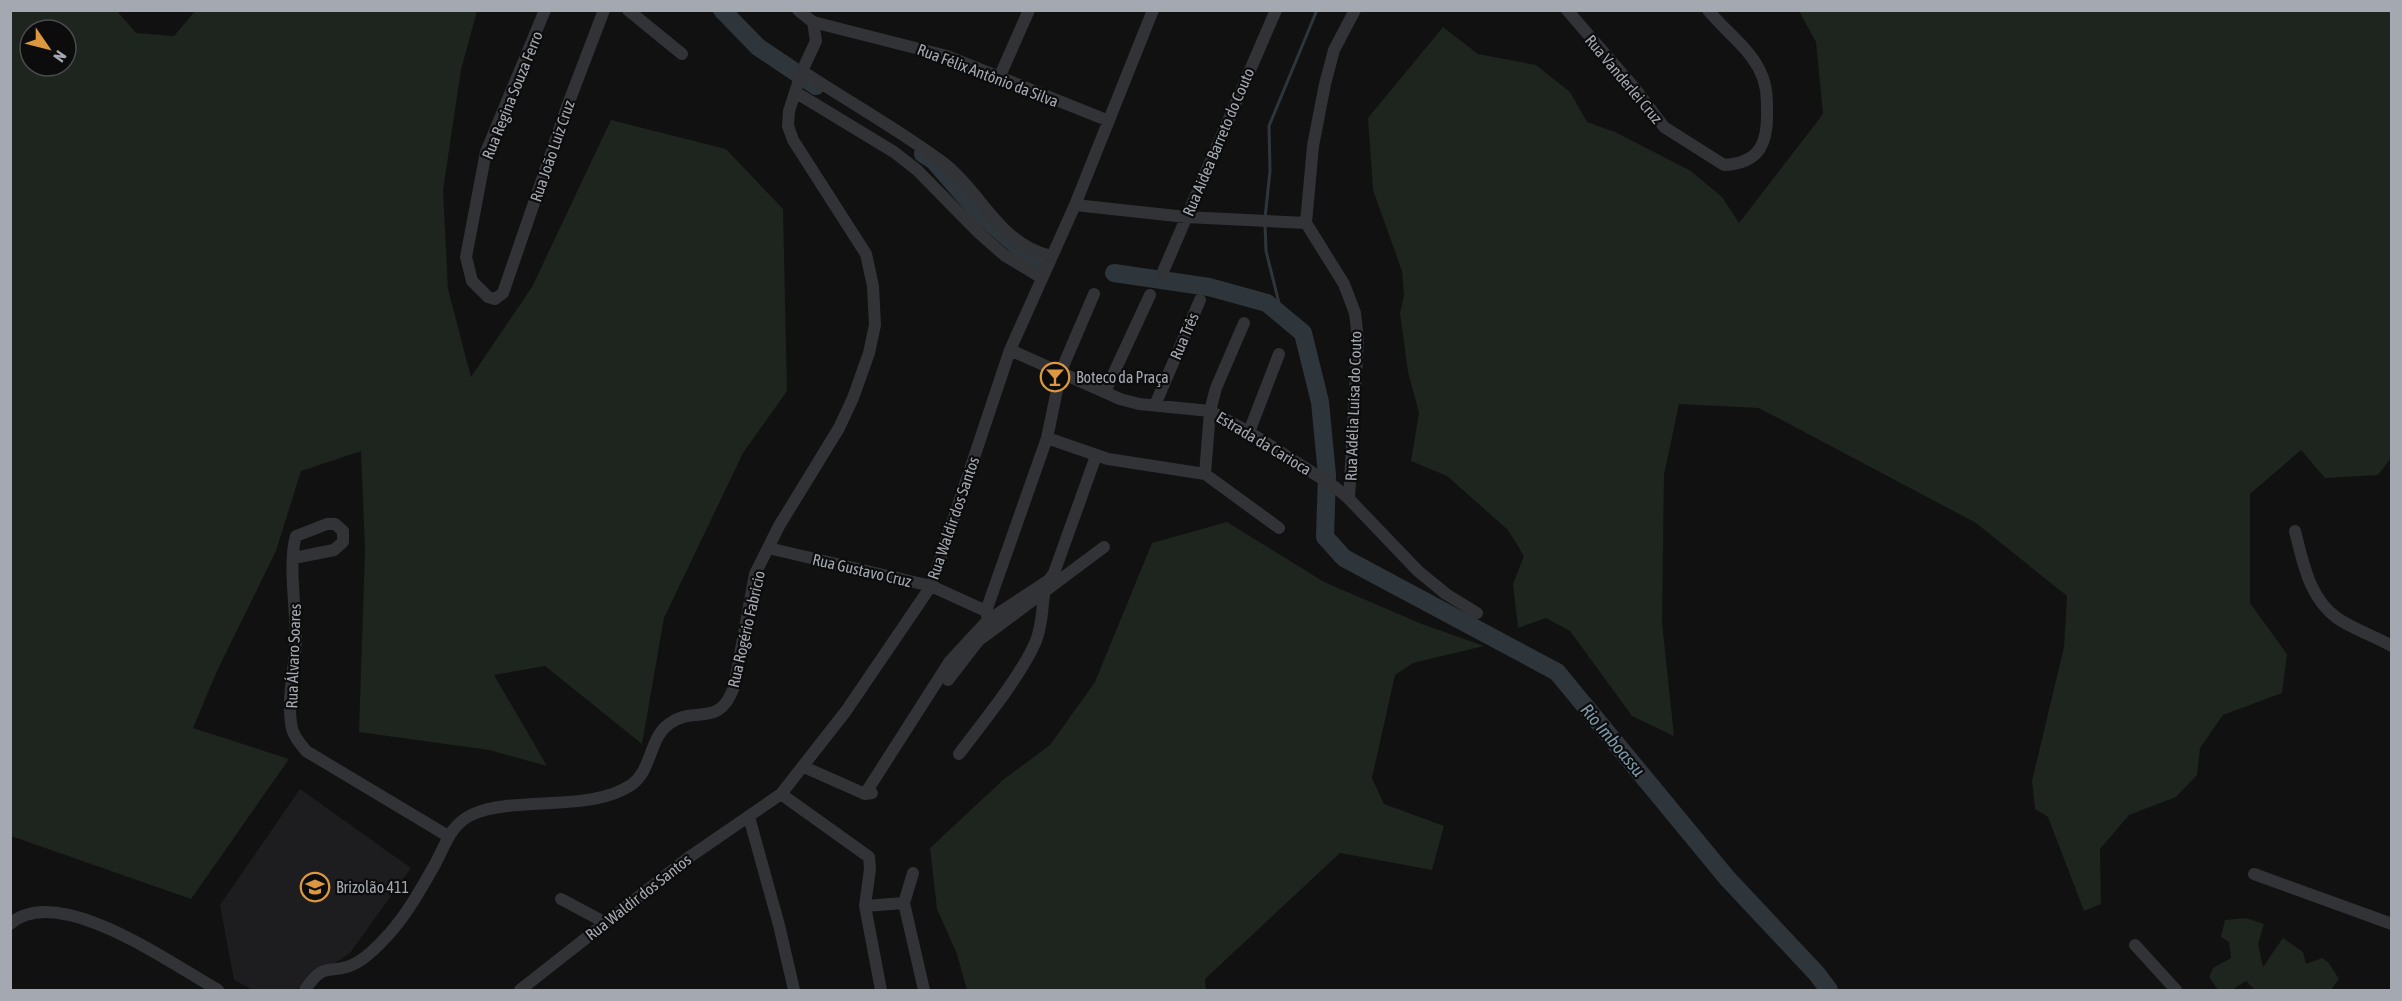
<svg xmlns="http://www.w3.org/2000/svg" width="2402" height="1001" viewBox="0 0 2402 1001" font-family="'Asap Condensed',sans-serif">
  <style>
    .built { fill: #1d1d1f }
    .green { fill: #1e241e; fill-rule: evenodd }
    .lines { fill: none; stroke-linecap: round; stroke-linejoin: round }
    .stream { stroke: #2e363b; stroke-width: 3 }
    .river { stroke: #2e363b; stroke-width: 18 }
    .minor { stroke: #323337; stroke-width: 12 }
    .labels { text-anchor: middle; dominant-baseline: central; stroke-width: 4.5; stroke-linejoin: round; paint-order: stroke }
    .street-label { font-size: 16px; fill: #a4a9b1; stroke: #0c0c0d }
    .poi-label { font-size: 16px; fill: #a4a9b1; stroke: #0c0c0d; text-anchor: start }
    .water-label { font-size: 18px; font-style: italic; fill: #7e99a9; stroke: #0c0c0d }
  </style>
  <rect width="100%" height="100%" fill="#111112"/>
  <path class="built" d="M300 789 411 868 350 953 295 990H253L234 980 220 905Z"/>
  <path class="green" d="M11 10 117 11 136 33 174 36 195 11H477L461 70 443 190 448 289 471 377 532 287 611 120 726 149 783 209 787 391 743 453 664 618 642 744 545 666 494 675 547 766 489 750 359 732 365 550 361 451 301 471 276 551 217 671 193 728 289 759 191 899 11 836ZM30 30H66V66H30Z
    M1799 11H2391V458L2378 475 2325 478 2301 450 2250 494V603L2287 654 2282 693 2223 715 2200 748 2197 775 2176 797 2129 815 2100 849 2101 904 2084 911 2048 817 2035 809 2032 781 2064 647 2067 596 1976 523 1759 408 1679 404 1664 475 1662 622 1674 736 1632 716 1570 631 1546 618 1518 628 1513 584 1524 556 1508 530 1447 476 1411 461 1419 413 1408 372 1400 313 1404 296 1402 271 1373 190 1368 118 1443 27 1478 54 1536 65 1570 92 1587 122 1615 132 1691 171 1722 197 1739 223 1823 114 1816 42Z
    M1227 522 1324 582 1422 624 1484 646 1413 663 1395 675 1372 778 1384 804 1444 826 1432 870 1340 853 1205 979 1206 990H967L957 954 937 909 930 848 1004 779 1050 745 1095 682 1152 543Z
    M2246 918 2264 924 2258 944 2263 967 2283 938 2303 952 2306 964 2322 958 2328 962 2339 979 2331 990H2255L2246 981 2232 990H2218L2209 977 2213 968 2231 958 2229 942 2221 937 2225 920Z"/>
  <g class="lines">
    <path class="stream" d="M1265 218 1270 171 1269 126 1317 10
      M1265 224 1266 251 1282 315"/>
    <path class="river" d="M722 10 758 47 816 86
      M923 154 934 161 981 215 1036 262
      M1114 273 1209 287 1267 303 1303 333 1320 402 1327 475 1325 537 1344 558 1557 672 1727 878 1817 974 1829 990"/>
    <path class="minor" d="M545 10 486 152 466 257 472 281 488 297 495 299 503 293 567 107 604 10
      M628 10 682 54
      M798 10 813 22 947 56 1109 121
      M1567 10 1637 91 1664 127 1724 165C1761 163 1768 142 1767 109 1767 94 1766 82 1759 69 1747 46 1724 30 1708 10
      M802 71C849 102 900 130 945 164 983 194 998 243 1051 256
      M999 78 1029 10
      M795 92 894 152 917 170 979 233 1004 255 1042 278
      M1075 205 1186 217 1306 223
      M1162 274 1276 10
      M1010 350 1120 399 1139 404 1210 411 1249 432 1335 487 1349 499 1418 571 1446 594 1477 613
      M1105 392 1150 295
      M1155 405 1200 300
      M1249 432 1279 354
      M1047 438 1108 459 1205 474 1279 528
      M1205 474 1210 411 1216 388 1244 323
      M1349 499 1358 340 1355 313 1344 284 1306 223 1313 146 1325 84 1334 50 1355 10
      M2295 531C2303 562 2309 598 2337 618 2353 629 2374 636 2392 646
      M768 548 931 586 986 611
      M294 558 334 550 343 542V531L335 524H327L296 536C288 562 296 610 296 639 295 667 287 695 291 723 292 735 299 742 306 751L448 836
      M991 624 988 620 1049 580 1054 573 1096 456
      M948 680 978 641 1104 547
      M959 754C983 722 1021 676 1036 641 1042 626 1042 610 1044 595
      M804 767 865 794 872 793
      M781 794 869 857 870 869 865 906 881 990
      M865 794 950 661 988 620 986 611 1047 438 1061 371 1094 294
      M749 817 779 925 794 990
      M913 873 904 903 924 990
      M2254 874 2392 924
      M561 899 604 922
      M865 906 904 903
      M10 924C58 881 173 965 218 990
      M2135 945 2176 990
      M305 990C325 959 331 976 354 964 367 958 380 944 389 934 407 914 421 889 434 866 445 847 449 826 471 815 514 795 590 813 631 785 652 771 649 738 669 724 696 704 718 730 734 687L755 574 779 526 839 428 853 398 869 353 875 325 873 286 866 254 793 140 788 126 789 111 802 71 816 41 813 22
      M520 990 688 858 781 794 846 711 931 586 1010 350 1075 205 1153 10"/>
  </g>
  <defs>
    <g id="bar-ring" transform="scale(1.5)"><circle r="9.5" fill="#0c0c0d" stroke="#dc983f" stroke-width="1.5"/><path d="M-6-5H6L.8 .8V4.5H3.5V6h-7V4.5H-.8V.8Z" fill="#dc983f"/></g>
    <g id="school-ring" transform="scale(1.5)"><circle r="9.5" fill="#0c0c0d" stroke="#dc983f" stroke-width="1.5"/><path d="M0-5L7-2L0 1L-7-2ZM-4 1L0 2.5L4 1V4Q0 6-4 4Z" fill="#dc983f"/></g>
  </defs>
  <g fill-rule="evenodd">
    <use href="#bar-ring" x="1055" y="377"/>
    <use href="#school-ring" x="315" y="887"/>
  </g>
  <g class="labels">
    <g class="street-label">
      <text transform="translate(988 75) rotate(21)">Rua Félix Antônio da Silva</text>
      <text transform="translate(1624 79) rotate(50)">Rua Vanderlei Cruz</text>
      <text transform="translate(512 95) rotate(-68)">Rua Regina Souza Ferro</text>
      <text transform="translate(1218 142) rotate(-67)">Rua Aidea Barreto do Couto</text>
      <text transform="translate(552 151) rotate(-71)">Rua João Luiz Cruz</text>
      <text transform="translate(1184 336) rotate(-67)">Rua Três</text>
      <text transform="translate(1353 406) rotate(-88)">Rua Adélia Luísa do Couto</text>
      <text transform="translate(1264 443) rotate(31)">Estrada da Carioca</text>
      <text transform="translate(953 518) rotate(-71)">Rua Waldir dos Santos</text>
      <text transform="translate(862 570) rotate(13)">Rua Gustavo Cruz</text>
      <text transform="translate(746 629) rotate(-77)">Rua Rogério Fabricio</text>
      <text transform="translate(293 656) rotate(-88)">Rua Álvaro Soares</text>
      <text transform="translate(638 897) rotate(-38)">Rua Waldir dos Santos</text>
    </g>
    <g class="poi-label">
      <text x="1076" y="377">Boteco da Praça</text>
      <text x="336" y="887">Brizolão 411</text>
    </g>
    <g class="water-label">
      <text transform="translate(1613 740) rotate(50)">Rio Imboassu</text>
    </g>
  </g>
  <rect width="2402" height="1001" fill="none" stroke="#a4a9b1" stroke-width="24"/>
  <g transform="translate(48 48) rotate(125)"><circle r="28" fill="#0c0c0d" stroke="#494b4f" stroke-width="1.5"/>
  <path d="M0-4.5L10 22L0 15L-10 22Z" fill="#dc983f"/>
  <text y="-9" font-size="16" font-weight="bold" text-anchor="middle" fill="#a4a9b1">N</text>
  </g>
</svg>
